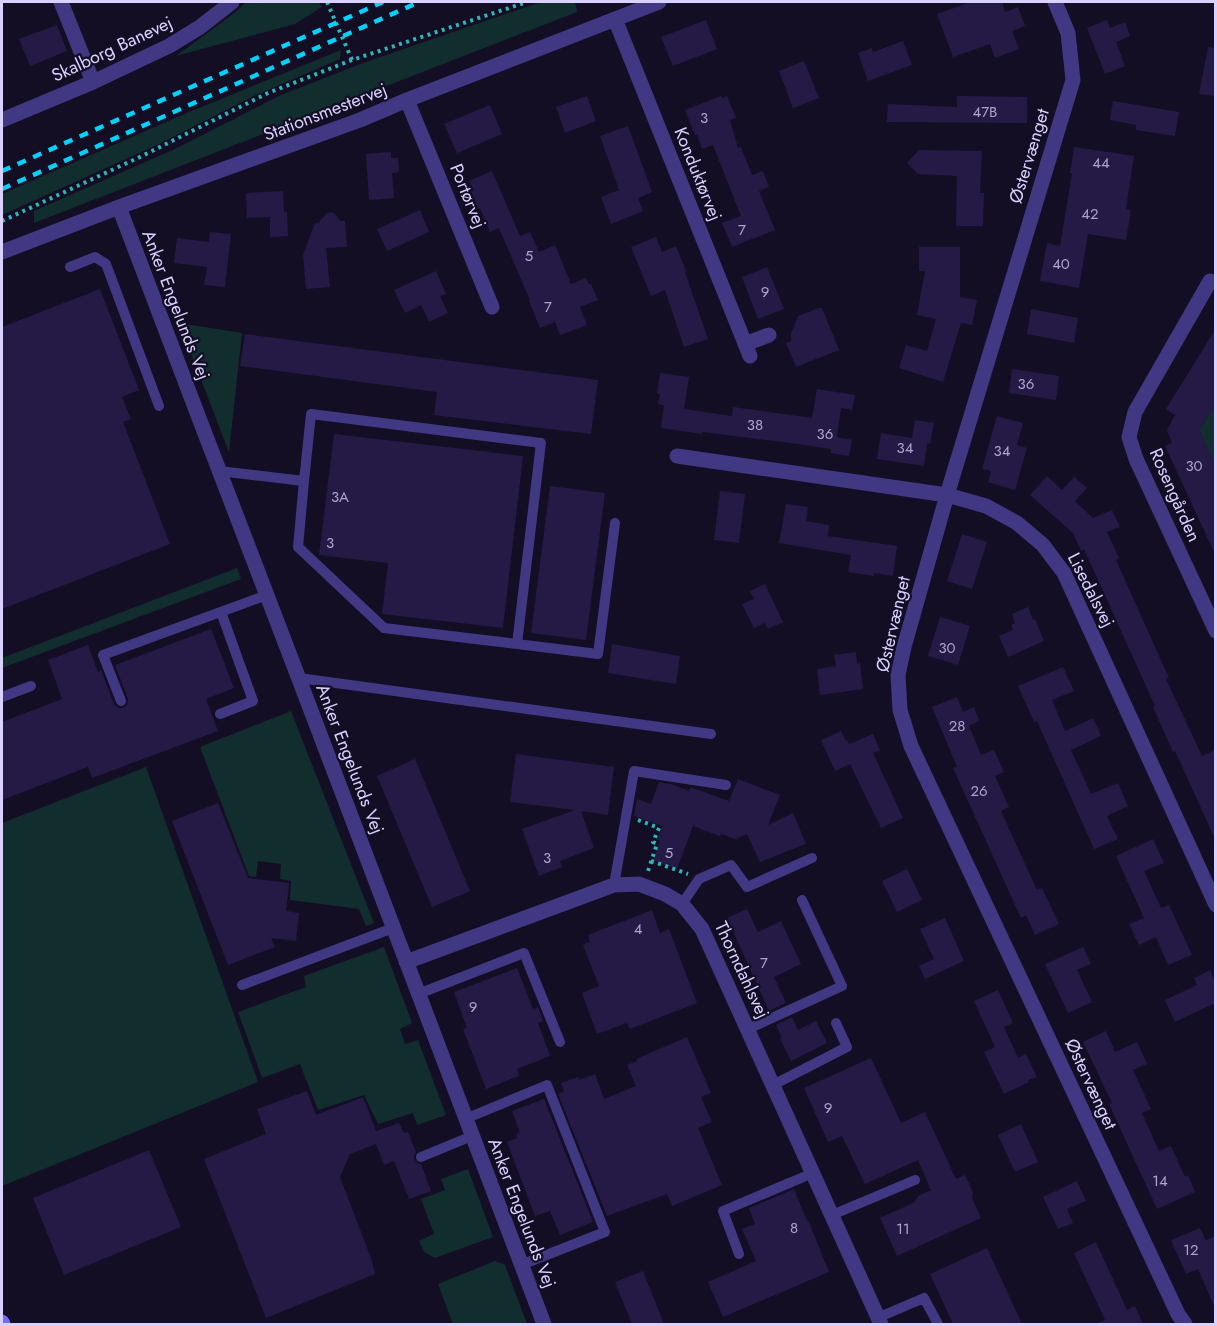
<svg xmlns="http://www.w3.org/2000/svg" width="1217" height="1326" viewBox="0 0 1217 1326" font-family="Jost,sans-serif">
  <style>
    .green { fill: #112d2e }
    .building { fill: #251a45 }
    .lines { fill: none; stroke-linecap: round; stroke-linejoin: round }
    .path { stroke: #2db6b7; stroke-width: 4; stroke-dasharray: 3 4.5; stroke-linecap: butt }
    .service { stroke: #403883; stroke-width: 10 }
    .minor { stroke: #403883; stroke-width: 15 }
    .secondary { stroke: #7668ff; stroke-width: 15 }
    .rail { stroke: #00d2fc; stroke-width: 4.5; stroke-dasharray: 9 8; stroke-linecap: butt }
    .labels { text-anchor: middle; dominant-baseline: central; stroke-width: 4.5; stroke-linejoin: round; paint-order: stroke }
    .number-label { font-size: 15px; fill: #aca3d0 }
    .street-label { font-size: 18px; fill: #d9d1ff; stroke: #130e24 }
  </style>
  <rect width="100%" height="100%" fill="#130e24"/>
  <path class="green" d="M246 2H319L322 7 295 24 176 56 233 14Z
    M541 2H575L577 12 34 223V211L177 148 281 95 363 63Z
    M341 50 340 59 254 96 159 144 2 215V194L182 115Z
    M179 323 242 333 229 452Z
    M1215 405V465L1199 430Z
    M237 568 241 579 2 668V658Z
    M291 711 374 923 366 926 359 909 290 900 291 881 280 879 281 864 258 861 256 877 249 876 200 747Z
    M146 767 258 1082 2 1186V823Z
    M384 947 412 1023 400 1029 405 1044 418 1040 446 1115 417 1125 413 1113 378 1124 364 1095 318 1110 300 1064 262 1078 238 1012 306 987 304 976Z
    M468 1169 493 1237 435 1258 424 1252 419 1241 434 1234 421 1199 445 1190 441 1179Z
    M495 1261 505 1265 527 1324H453L438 1284Z"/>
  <path class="building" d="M971 2H1002L1005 12 1018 7 1025 26 1012 31 1019 49 995 58 990 44 953 57 937 14Z
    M706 20 717 49 673 66 661 37Z
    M1107 20 1110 28 1125 22 1130 36 1116 42 1125 66 1105 74 1087 28Z
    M57 25 67 51 30 66 19 39Z
    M903 41 912 65 868 81 858 53 872 48 873 52Z
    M1208 47 1215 48V96L1199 94Z
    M804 61 819 98 793 108 779 71Z
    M587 96 596 121 565 133 556 107Z
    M721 96 722 98 727 96 736 118 730 120 738 148 741 147 752 175 763 171 769 187 759 191 775 230 732 247 722 223 741 216 713 145 702 149 697 135H695L685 110Z
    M957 96 1027 97V123L887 122 888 104 957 107Z
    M1113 101 1179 112 1175 136 1136 130V125L1110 120Z
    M490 105 502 134 457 153 444 124Z
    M628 126 652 192 638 198 643 211 611 224 601 197 619 190 600 136Z
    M1074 147 1134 156 1126 209 1131 210 1126 240 1088 234 1079 288 1040 281 1047 243 1060 246 1072 173H1070Z
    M919 150 982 151 980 193H984L983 226H956L957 176 918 174 907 163Z
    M391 152V158H398L399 172 392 173 394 198 369 200 366 154Z
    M492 171 520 236 530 232 539 252 555 245 571 284 586 278 589 284H591L598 300 580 307 587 325 560 335 555 322 540 328 529 301 530 300 499 228 490 232 480 208 478 209 471 191H473L469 181Z
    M283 191 284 212H287L288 236 270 237V217L247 218 246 193Z
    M420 210 429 232 387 251 377 229Z
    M331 212 335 214 340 221H345L347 247 326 248 330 287 306 289 303 255 315 223H318L327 213Z
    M210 232 231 234 225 287 204 285 207 267 174 263 177 238 209 242Z
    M656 237 662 252 676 246 686 271 685 272 708 339 684 347 665 290 651 296 631 247Z
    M919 247H960V297L977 300 972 325 961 323 943 382 899 368 906 345 927 351 936 319 917 315 925 271H919Z
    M767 267 784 309 758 319 742 277Z
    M436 271 446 294 440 296 448 313 429 322 421 305 405 313 394 290Z
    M100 289 139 390 122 397 131 419 123 422 170 544 2 609V327Z
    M819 308H822L839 350 796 367 786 343 791 341V334L798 316Z
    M1031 309 1078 318 1074 343 1027 334Z
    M1215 330V405L1199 430 1215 465V554L1165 446 1172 443 1167 430 1175 415 1166 409Z
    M245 334 598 380 591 434 434 415 437 392 240 366Z
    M1012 369 1059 376 1056 400 1009 393Z
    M660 373 689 377 684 409 732 416 733 407 812 418 817 389 855 395 852 410 841 408 837 437 852 440 849 456 831 453V449L798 444 702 432V434L661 428 664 405 658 404 660 394 657 393Z
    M997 416 1023 423 1017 445 1027 448 1015 490 988 482 991 471 982 469Z
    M915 420 934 423 930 444 927 443 924 466 877 459 881 433 912 438Z
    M334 434 523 456 503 628 382 614 388 563 319 555Z
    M1047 476 1062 490 1074 477 1087 488 1075 501 1093 518 1112 510 1120 527 1107 532 1119 558 1116 560 1169 678 1166 679 1202 756 1215 750V839L1175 751 1173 752 1153 707 1155 706 1084 549 1081 551 1073 533 1030 495Z
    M550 486 605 493 586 640 531 633Z
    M720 491 745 494 739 543 714 540Z
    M786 504 808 507 806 521 829 525 828 536 897 546 893 576 874 573V576L848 572 851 555 779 543Z
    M962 534 987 542 972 589 947 581Z
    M765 584 783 622 768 629 765 623 754 628 742 604 754 599 750 591Z
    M1028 607 1033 620 1035 619 1044 641 1008 657 999 636 1013 630 1011 625 1015 623 1012 614Z
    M940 617 970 626 958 665 928 656Z
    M211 629 234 688 206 699 218 731 92 778 88 767 2 800V722L62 699 48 660 88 645 98 672 101 670 114 704 119 708H123L127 705 128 699 115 665Z
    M612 644 680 656 676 684 608 673Z
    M856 652 857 664 860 663 863 689 820 695 817 669 836 666 834 655Z
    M1063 667 1074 691 1052 700 1065 731 1093 718 1101 736 1071 750 1091 794 1118 783 1128 806 1107 816 1118 839 1094 849 1037 721 1034 722 1018 686Z
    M957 697 963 712 974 707 979 721 969 726 981 755 994 750 1004 772 995 776 1009 807 1001 811 1037 890 1042 888 1059 924 1035 935 1026 915 1021 918 953 768 957 767 932 707Z
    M841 731 846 741 847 740 849 744 873 734 880 750 873 753 903 818 881 828 850 764 835 771 821 740Z
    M516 754 614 767 608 815 581 811 594 848 560 861 562 867 539 876 522 829 575 810 510 802Z
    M415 759 470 891 432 907 377 776Z
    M738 779 780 795 768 825 793 813 806 844 760 862 747 834 735 839 721 834 720 836 693 826 677 869 653 860 660 841 657 840 662 826 634 816 637 799 651 804 659 782 671 784 689 791 691 787 693 788 729 801Z
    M218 803 248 878 289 883 286 911 299 913 296 941 271 938 275 947 228 965 172 821Z
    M1153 839 1164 863 1144 871 1161 908 1169 905 1192 955 1168 965 1156 937 1139 945 1129 924 1144 918 1116 856Z
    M907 869 922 900 897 912 882 881Z
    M747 909 758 932 781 921 801 964 774 977 786 1003 769 1011 727 918Z
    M652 910 660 933 669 929 697 1003 630 1029 627 1023 597 1034 582 993 599 986 583 945 590 942 588 935Z
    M945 918 964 961 925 979 919 966 934 959 920 929Z
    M1083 947 1091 964 1077 970 1092 1002 1068 1013 1045 964Z
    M517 968 533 1009 538 1007 543 1021 538 1023 550 1056 517 1069 519 1076 486 1089 463 1029 467 1028 454 992Z
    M1210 970 1215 982V1003L1175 1022 1165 1000 1197 985 1194 978Z
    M998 990 1013 1023 1004 1027 1018 1058 1026 1054 1037 1077 1028 1080 1029 1082 1004 1094 984 1052 995 1047 974 1001Z
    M792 1017 798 1030 816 1021 827 1043 791 1061 780 1038H782L776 1025Z
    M1106 1031 1115 1052 1137 1042 1147 1064 1133 1070 1151 1109 1142 1113 1159 1151 1171 1146 1185 1177 1188 1175 1195 1192 1157 1209 1109 1104 1112 1103 1083 1042Z
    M687 1037 711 1093 701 1097 712 1122 698 1128 722 1185 672 1206 667 1194 607 1216 558 1094 564 1091 561 1083 578 1077 579 1080 595 1074 604 1099 636 1086 627 1065 637 1061 636 1059Z
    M871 1058 901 1123 925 1112 956 1179 965 1175 973 1192 972 1198 981 1218 897 1256 880 1218 915 1202 918 1196 931 1190 918 1160 865 1184 842 1136 828 1142 804 1088Z
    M307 1091 316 1115 363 1097 376 1131 399 1123 404 1133 408 1132 416 1152 414 1155V1159L417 1163 421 1164 431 1191 409 1199 394 1161 384 1165 376 1144 350 1154 340 1177 372 1261 375 1274 266 1318 204 1159 266 1134 257 1109Z
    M544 1099 593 1222 560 1235 550 1211 535 1216 507 1142 517 1138 516 1134 520 1133 512 1111Z
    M1021 1124 1038 1162 1015 1172 998 1135Z
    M149 1150 181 1227 64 1275 33 1198Z
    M1077 1181 1086 1201 1067 1209 1073 1223 1058 1229 1043 1197Z
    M794 1189 807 1221 808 1220 829 1272 723 1317 708 1282 756 1261 742 1229 755 1224 749 1208Z
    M1200 1228 1206 1240 1215 1236V1308L1198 1269 1186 1274 1171 1240Z
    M1096 1242 1127 1310 1135 1306 1143 1324H1095L1105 1320 1074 1253Z
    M987 1248 1022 1324H953L930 1274Z
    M643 1271 664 1324H632L615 1282Z"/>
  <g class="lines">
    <path class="path" d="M327 2 352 60
      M2 221 142 156 268 93 352 60 527 2
      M638 820 659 828 653 842 657 844 648 871
      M651 861 688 874"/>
    <path class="service" d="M70 267 95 257 106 264 159 406
      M219 471 304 481 311 414 541 443 517 644 384 628 298 547 304 481
      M517 644 598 654 615 523
      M299 678 711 734
      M2 697 31 686
      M121 701 103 655 267 595
      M220 714 253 701 221 612
      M614 885 634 771 726 785
      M682 904 699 879 731 865 747 887 812 858
      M242 985 393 928
      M418 994 524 953 560 1042
      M748 1029 842 986 802 900
      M773 1085 847 1047 836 1023
      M465 1119 547 1085 605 1232 521 1265
      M421 1157 472 1136
      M832 1215 915 1180
      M739 1254 723 1211 813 1173
      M877 1318 924 1298 938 1324"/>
    <path class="minor" d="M61 2 93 82
      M1055 2 1068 33 1073 80 947 495 904 647 898 675 900 710 911 746 1178 1314 1185 1324
      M615 19 750 356
      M407 100 492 307
      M2 120 93 82 169 46 200 27 232 2
      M119 207C178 365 239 521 299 679 381 894 461 1110 544 1324
      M2 252 119 207 360 120 407 100 659 2
      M1210 281 1135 412 1129 437 1136 459 1216 631
      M745 344 769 335
      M677 456 947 495 986 506 1017 523 1043 545 1064 573 1216 905
      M406 962 614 885 639 884 665 894 682 904 702 929 881 1324"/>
    <path class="secondary" d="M2 1322 3 1324"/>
    <path class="rail" d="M2 171 383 2
      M2 189 419 2"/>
  </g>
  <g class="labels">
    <g class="number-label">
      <text x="985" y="112">47B</text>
      <text x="704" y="118">3</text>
      <text x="1101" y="163">44</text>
      <text x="1090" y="214">42</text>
      <text x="742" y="230">7</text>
      <text x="529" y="256">5</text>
      <text x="1061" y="264">40</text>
      <text x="765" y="292">9</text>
      <text x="548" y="307">7</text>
      <text x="1026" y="384">36</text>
      <text x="755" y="425">38</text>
      <text x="825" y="434">36</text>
      <text x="905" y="448">34</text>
      <text x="1002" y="451">34</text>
      <text x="1194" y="466">30</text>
      <text x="340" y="497">3A</text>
      <text x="330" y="543">3</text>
      <text x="947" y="648">30</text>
      <text x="957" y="726">28</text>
      <text x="979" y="791">26</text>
      <text x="669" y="853">5</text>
      <text x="547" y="858">3</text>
      <text x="638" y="929">4</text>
      <text x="764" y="963">7</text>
      <text x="473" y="1007">9</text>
      <text x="828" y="1108">9</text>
      <text x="1160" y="1181">14</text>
      <text x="794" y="1228">8</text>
      <text x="903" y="1229">11</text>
      <text x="1191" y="1250">12</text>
    </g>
    <g class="street-label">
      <text transform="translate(112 49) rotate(-25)">Skalborg Banevej</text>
      <text transform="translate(325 112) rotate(-21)">Stationsmestervej</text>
      <text transform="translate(1029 156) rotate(-73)">Østervænget</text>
      <text transform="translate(698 174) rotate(68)">Konduktørvej</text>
      <text transform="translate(468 196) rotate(68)">Portørvej</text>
      <text transform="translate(176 305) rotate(69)">Anker Engelunds Vej</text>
      <text transform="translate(1175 495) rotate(66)">Rosengården</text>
      <text transform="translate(1091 590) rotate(63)">Lisedalsvej</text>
      <text transform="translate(893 624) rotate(-77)">Østervænget</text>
      <text transform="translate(350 759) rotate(69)">Anker Engelunds Vej</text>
      <text transform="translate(742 970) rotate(65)">Thorndahlsvej</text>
      <text transform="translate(1091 1084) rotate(65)">Østervænget</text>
      <text transform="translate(522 1213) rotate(69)">Anker Engelunds Vej</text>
    </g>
  </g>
  <rect width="1217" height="1326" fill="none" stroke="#d9d1ff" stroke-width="6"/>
</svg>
